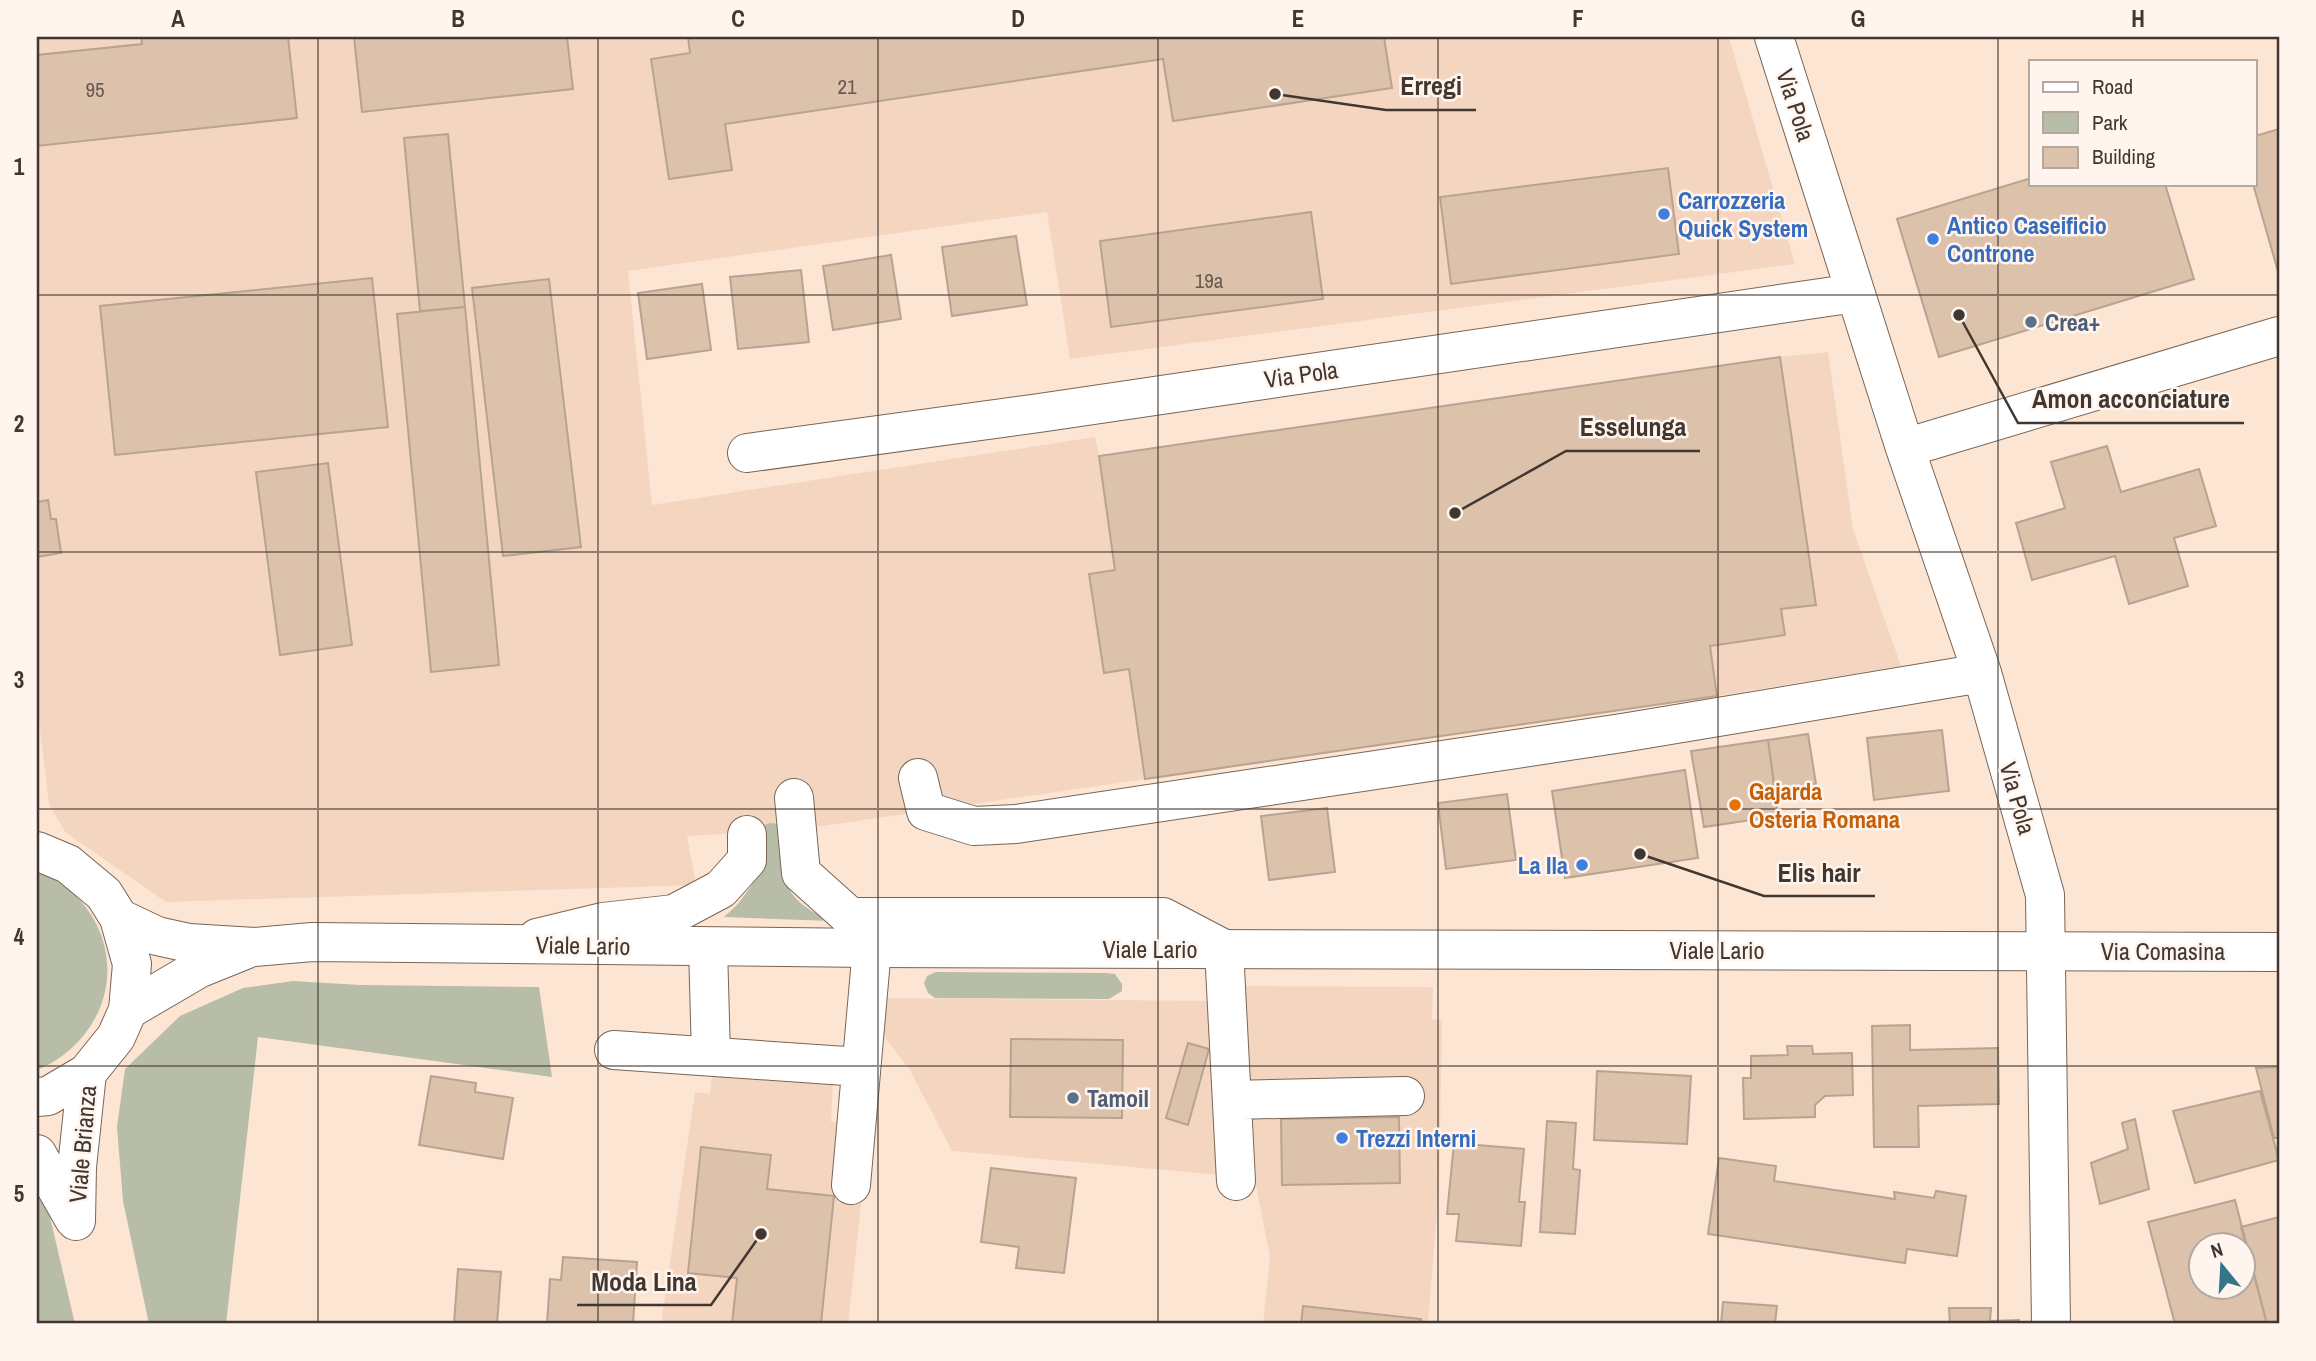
<svg xmlns="http://www.w3.org/2000/svg" width="2316" height="1361" viewBox="0 0 2316 1361" font-family="'Archivo Narrow',sans-serif">
  <style>
    .built { fill: #f4d6c0 }
    .green { fill: #b8bda8 }
    .building { fill: #dcc1ab; stroke: #b8a391; stroke-width: 2; fill-rule: evenodd }
    .lines { fill: none; stroke-linecap: round; stroke-linejoin: round }
    .minor-casing { stroke: #796556; stroke-width: 40 }
    .major-casing { stroke: #796556; stroke-width: 40 }
    .minor { stroke: #fff; stroke-width: 38 }
    .major { stroke: #fff; stroke-width: 38 }
    .grid { fill: none; stroke: #403730; stroke-width: 2; stroke-opacity: 0.55 }
    .shop-dot { fill: #3f7fe0; stroke: #fff5ee; stroke-width: 2.5 }
    .service-dot { fill: #5c6f8a; stroke: #fff5ee; stroke-width: 2.5 }
    .food-dot { fill: #e8710a; stroke: #fff5ee; stroke-width: 2.5 }
    .labels { text-anchor: middle; dominant-baseline: central; stroke-width: 5; stroke-linejoin: round; paint-order: stroke }
    .number-label { font-size: 21px; fill: #675a4f }
    .street-label { font-size: 24px; fill: #403730; stroke: #fff5ee }
    .shop-label { font-size: 24px; font-weight: bold; fill: #366cbe; stroke: #fff5ee; text-anchor: start }
    .service-label { font-size: 24px; font-weight: bold; fill: #4e5e75; stroke: #fff5ee; text-anchor: start }
    .food-label { font-size: 24px; font-weight: bold; fill: #c56008; stroke: #fff5ee; text-anchor: start }
    .leader { fill: none; stroke: #403730; stroke-width: 2.5 }
    .callout-dot { fill: #403730; stroke: #fff5ee; stroke-width: 2.5 }
    .callout-label { font-size: 26px; text-anchor: middle; font-weight: bold; fill: #403730; stroke: #fff5ee; stroke-width: 5; stroke-linejoin: round; paint-order: stroke }
    .neatline { fill: none; stroke: #403730; stroke-width: 2.5 }
    .grid-label { font-size: 23px; text-anchor: middle; font-weight: bold; fill: #403730 }
  </style>
  <rect width="100%" height="100%" fill="#fde5d3"/>
  <path class="built" d="M37 37H1729L1795 264 1070 359 1047 212 628 271 652 505 1095 437 1099 456 1780 357 1828 352 1853 529 1901 666 1717 696 795 830 687 836 696 885 166 902 65 832 49 804 37 704Z
    M1244 986 1433 987 1432 1019 1442 1020 1439 1187 1428 1324H1263L1270 1257 1247 1139Z
    M869 998 1221 1001 1222 1175 952 1151 910 1070 869 1017Z
    M713 1068 833 1079 831 1122H870L848 1324H661L695 1092 710 1094Z"/>
  <path class="green" d="M770 823 778 824C782 876 778 897 831 921L724 917 738 904 757 878 762 826Z
    M37 871C105 898 130 977 84 1035 72 1050 55 1063 37 1070Z
    M936 972 1106 973 1115 974 1122 984V991L1109 999 935 998 928 993 924 983 927 976Z
    M293 981 360 985 539 987 552 1077 258 1037 226 1324H149L123 1201 117 1127 125 1069 180 1016 243 988Z
    M37 1185 50 1217 75 1324H37Z"/>
  <path class="building" d="M141 37H288L297 118 37 146V55L142 44Z
    M354 37H567L573 89 362 112Z
    M688 37H1384L1392 88 1173 121 1163 59 725 124 732 170 669 179 651 59 690 53Z
    M2279 129V275L2253 184 2255 136Z
    M448 134 465 307 420 311 404 138Z
    M1668 168 1679 254 1451 284 1440 197Z
    M2031 178V184H2165L2194 279 1939 357 1897 219Z
    M1311 212 1323 299 1111 327 1100 241Z
    M1016 236 1027 305 952 316 942 247Z
    M891 255 901 319 833 330 823 266Z
    M801 270 809 342 738 349 730 277Z
    M372 278 388 427 115 455 100 306Z
    M549 279 581 547 503 556 472 288Z
    M702 284 711 350 647 359 638 293Z
    M465 307 499 665 431 672 397 314Z
    M1780 357 1816 605 1781 609 1785 635 1710 646 1717 696 1145 779 1129 669 1104 673 1089 574 1115 570 1099 456Z
    M2107 446 2121 492 2199 469 2216 526 2174 538 2188 586 2129 604 2115 556 2032 580 2016 523 2065 508 2051 462Z
    M328 463 352 645 280 655 256 472Z
    M48 500 51 519H56L61 553 37 557V502Z
    M1942 730 1949 791 1874 800 1867 738Z
    M1808 734 1816 784 1775 790 1768 740Z
    M1768 740 1778 816 1704 827 1691 751Z
    M1685 770 1698 858 1565 878 1552 791Z
    M1507 794 1516 860 1446 869 1438 803Z
    M1327 808 1335 872 1269 880 1261 816Z
    M1910 1025V1050L1998 1048 1999 1104 1918 1106 1919 1147H1874L1872 1026Z
    M1011 1039 1123 1040 1122 1118 1010 1117Z
    M1188 1043 1209 1049 1188 1125 1166 1118Z
    M1787 1046H1812L1813 1054 1852 1053 1853 1095 1825 1096 1815 1105V1117L1744 1119 1743 1078H1751V1056L1788 1055Z
    M2279 1067V1138H2274L2256 1068Z
    M1597 1071 1691 1076 1687 1144 1594 1140Z
    M431 1076 476 1083 475 1092 513 1098 503 1159 419 1145Z
    M2260 1091 2279 1160 2195 1183 2173 1111Z
    M1399 1117 1400 1183 1282 1185 1281 1119Z
    M2135 1119 2149 1189 2100 1204 2091 1163 2128 1149 2122 1123Z
    M1547 1121 1576 1123 1573 1169 1580 1170 1575 1234 1540 1232Z
    M1454 1143 1524 1149 1519 1202H1525L1521 1246 1456 1241 1459 1214H1447Z
    M701 1147 771 1155 767 1189 834 1196 821 1324H732L737 1278 688 1273Z
    M1719 1158 1776 1166 1774 1181 1895 1199 1894 1192 1934 1198 1936 1191 1966 1196 1957 1256 1907 1249 1905 1263 1708 1234Z
    M991 1168 1076 1178 1064 1273 1016 1268 1019 1247 981 1242Z
    M2235 1200 2267 1324H2175L2148 1222ZM2200 1246H2242V1288H2200Z
    M2279 1217V1324H2267L2241 1227Z
    M563 1257 637 1262 633 1324H547L550 1279 561 1280Z
    M458 1269 501 1272 497 1324H454Z
    M1723 1302 1777 1306 1775 1324H1721Z
    M1303 1306 1421 1319 1420 1324H1301Z
    M1949 1308H1991L1990 1321 2019 1320V1324H1950Z"/>
  <g class="lines">
    <g class="minor-casing">
      <path id="minor" d="M1774 37 1905 448 1982 673 2045 895 2051 1324
        M1905 448 2279 336
        M747 453 1039 413 1855 293
        M918 778 926 811 974 826 1016 824 1622 733 1982 673
        M794 798 801 873 850 917H1163L1224 949 1236 1181
        M537 938 603 922 674 914 721 889 747 860V835
        M708 947 711 1056
        M614 1050 860 1067
        M1232 1100 1405 1096
        M851 1185 872 948"/>
    </g>
    <g class="major-casing">
      <path id="major" d="M37 851 68 864 104 894 119 918 132 964 128 1010 116 1037 87 1073 48 1096 37 1097
        M119 918 157 936 189 943 254 947 312 942 872 948 2279 952
        M128 1010 198 969 245 950
        M37 1154 74 1219
        M76 1221 77 1167 87 1073"/>
    </g>
    <use href="#minor" class="minor"/>
    <use href="#major" class="major"/>
  </g>
  <path class="grid" d="M318 37V1324M598 37V1324M878 37V1324M1158 37V1324M1438 37V1324M1718 37V1324M1998 37V1324M37 295H2279M37 552H2279M37 809H2279M37 1066H2279"/>
  <g class="shop-dot">
    <circle cx="1664" cy="214" r="7"/>
    <circle cx="1933" cy="239" r="7"/>
    <circle cx="1582" cy="865" r="7"/>
    <circle cx="1342" cy="1138" r="7"/>
  </g>
  <g class="service-dot">
    <circle cx="2031" cy="322" r="7"/>
    <circle cx="1073" cy="1098" r="7"/>
  </g>
  <circle class="food-dot" cx="1735" cy="805" r="7"/>
  <g class="labels">
    <g class="number-label">
      <text x="847" y="86">21</text>
      <text x="95" y="89">95</text>
      <text x="1209" y="280">19a</text>
    </g>
    <g class="street-label">
      <text transform="translate(1796 105) rotate(72)">Via Pola</text>
      <text transform="translate(1301 374) rotate(-8)">Via Pola</text>
      <text transform="translate(2018 798) rotate(74)">Via Pola</text>
      <text transform="translate(583 945) rotate(1)">Viale Lario</text>
      <text x="1150" y="949">Viale Lario</text>
      <text x="1717" y="950">Viale Lario</text>
      <text x="2163" y="951">Via Comasina</text>
      <text transform="translate(82 1144) rotate(-85)">Viale Brianza</text>
    </g>
    <g class="shop-label">
      <text x="1678" y="200">Carrozzeria<tspan x="1678" dy="28">Quick System</tspan></text>
      <text x="1947" y="225">Antico Caseificio<tspan x="1947" dy="28">Controne</tspan></text>
      <text x="1568" y="865" text-anchor="end">La Ila</text>
      <text x="1356" y="1138">Trezzi Interni</text>
    </g>
    <g class="service-label">
      <text x="2045" y="322">Crea+</text>
      <text x="1087" y="1098">Tamoil</text>
    </g>
    <g class="food-label">
      <text x="1749" y="791">Gajarda<tspan x="1749" dy="28">Osteria Romana</tspan></text>
    </g>
  </g>
  <path class="leader" d="M1275 94L1386 110H1476M1959 315L2018 423H2244M1455 513L1566 451H1700M1640 854L1764 896H1875M761 1234L711 1305H577"/>
  <g class="callout-dot">
    <circle cx="1275" cy="94" r="7"/>
    <circle cx="1959" cy="315" r="7"/>
    <circle cx="1455" cy="513" r="7"/>
    <circle cx="1640" cy="854" r="7"/>
    <circle cx="761" cy="1234" r="7"/>
  </g>
  <g class="callout-label">
    <text x="1431" y="95">Erregi</text>
    <text x="2131" y="408">Amon acconciature</text>
    <text x="1633" y="436">Esselunga</text>
    <text x="1819" y="882">Elis hair</text>
    <text x="644" y="1291">Moda Lina</text>
  </g>
  <rect width="2316" height="1361" fill="none" stroke="#fff5ee" stroke-width="77"/>
  <rect x="2029" y="60" width="228" height="126" fill="#fff5ee" stroke="#b3a9a2" stroke-width="2"/>
  <rect x="2043" y="82" width="35" height="10" fill="#ffffff" stroke="#b3a9a2" stroke-width="2"/>
  <text x="2092" y="94" font-size="21" fill="#403730">Road</text>
  <rect x="2043" y="112" width="35" height="21" fill="#b8bda8" stroke="#b3a9a2" stroke-width="2"/>
  <text x="2092" y="130" font-size="21" fill="#403730">Park</text>
  <rect x="2043" y="147" width="35" height="21" fill="#dcc1ab" stroke="#b3a9a2" stroke-width="2"/>
  <text x="2092" y="164" font-size="21" fill="#403730">Building</text>
  <g transform="translate(2222 1266) rotate(342)"><circle r="33" fill="#fff5ee" stroke="#b3a9a2" stroke-width="2"/>
  <path d="M0-5L12 26L0 18L-12 26Z" fill="#347687"/>
  <text y="-10" font-size="19" font-weight="bold" text-anchor="middle" fill="#403730">N</text>
  </g>
  <rect x="38" y="38" width="2240" height="1284" class="neatline"/>
  <g class="grid-label">
    <text x="178" y="27">A</text>
    <text x="458" y="27">B</text>
    <text x="738" y="27">C</text>
    <text x="1018" y="27">D</text>
    <text x="1298" y="27">E</text>
    <text x="1578" y="27">F</text>
    <text x="1858" y="27">G</text>
    <text x="2138" y="27">H</text>
    <text x="19" y="175">1</text>
    <text x="19" y="432">2</text>
    <text x="19" y="688">3</text>
    <text x="19" y="945">4</text>
    <text x="19" y="1202">5</text>
  </g>
</svg>
